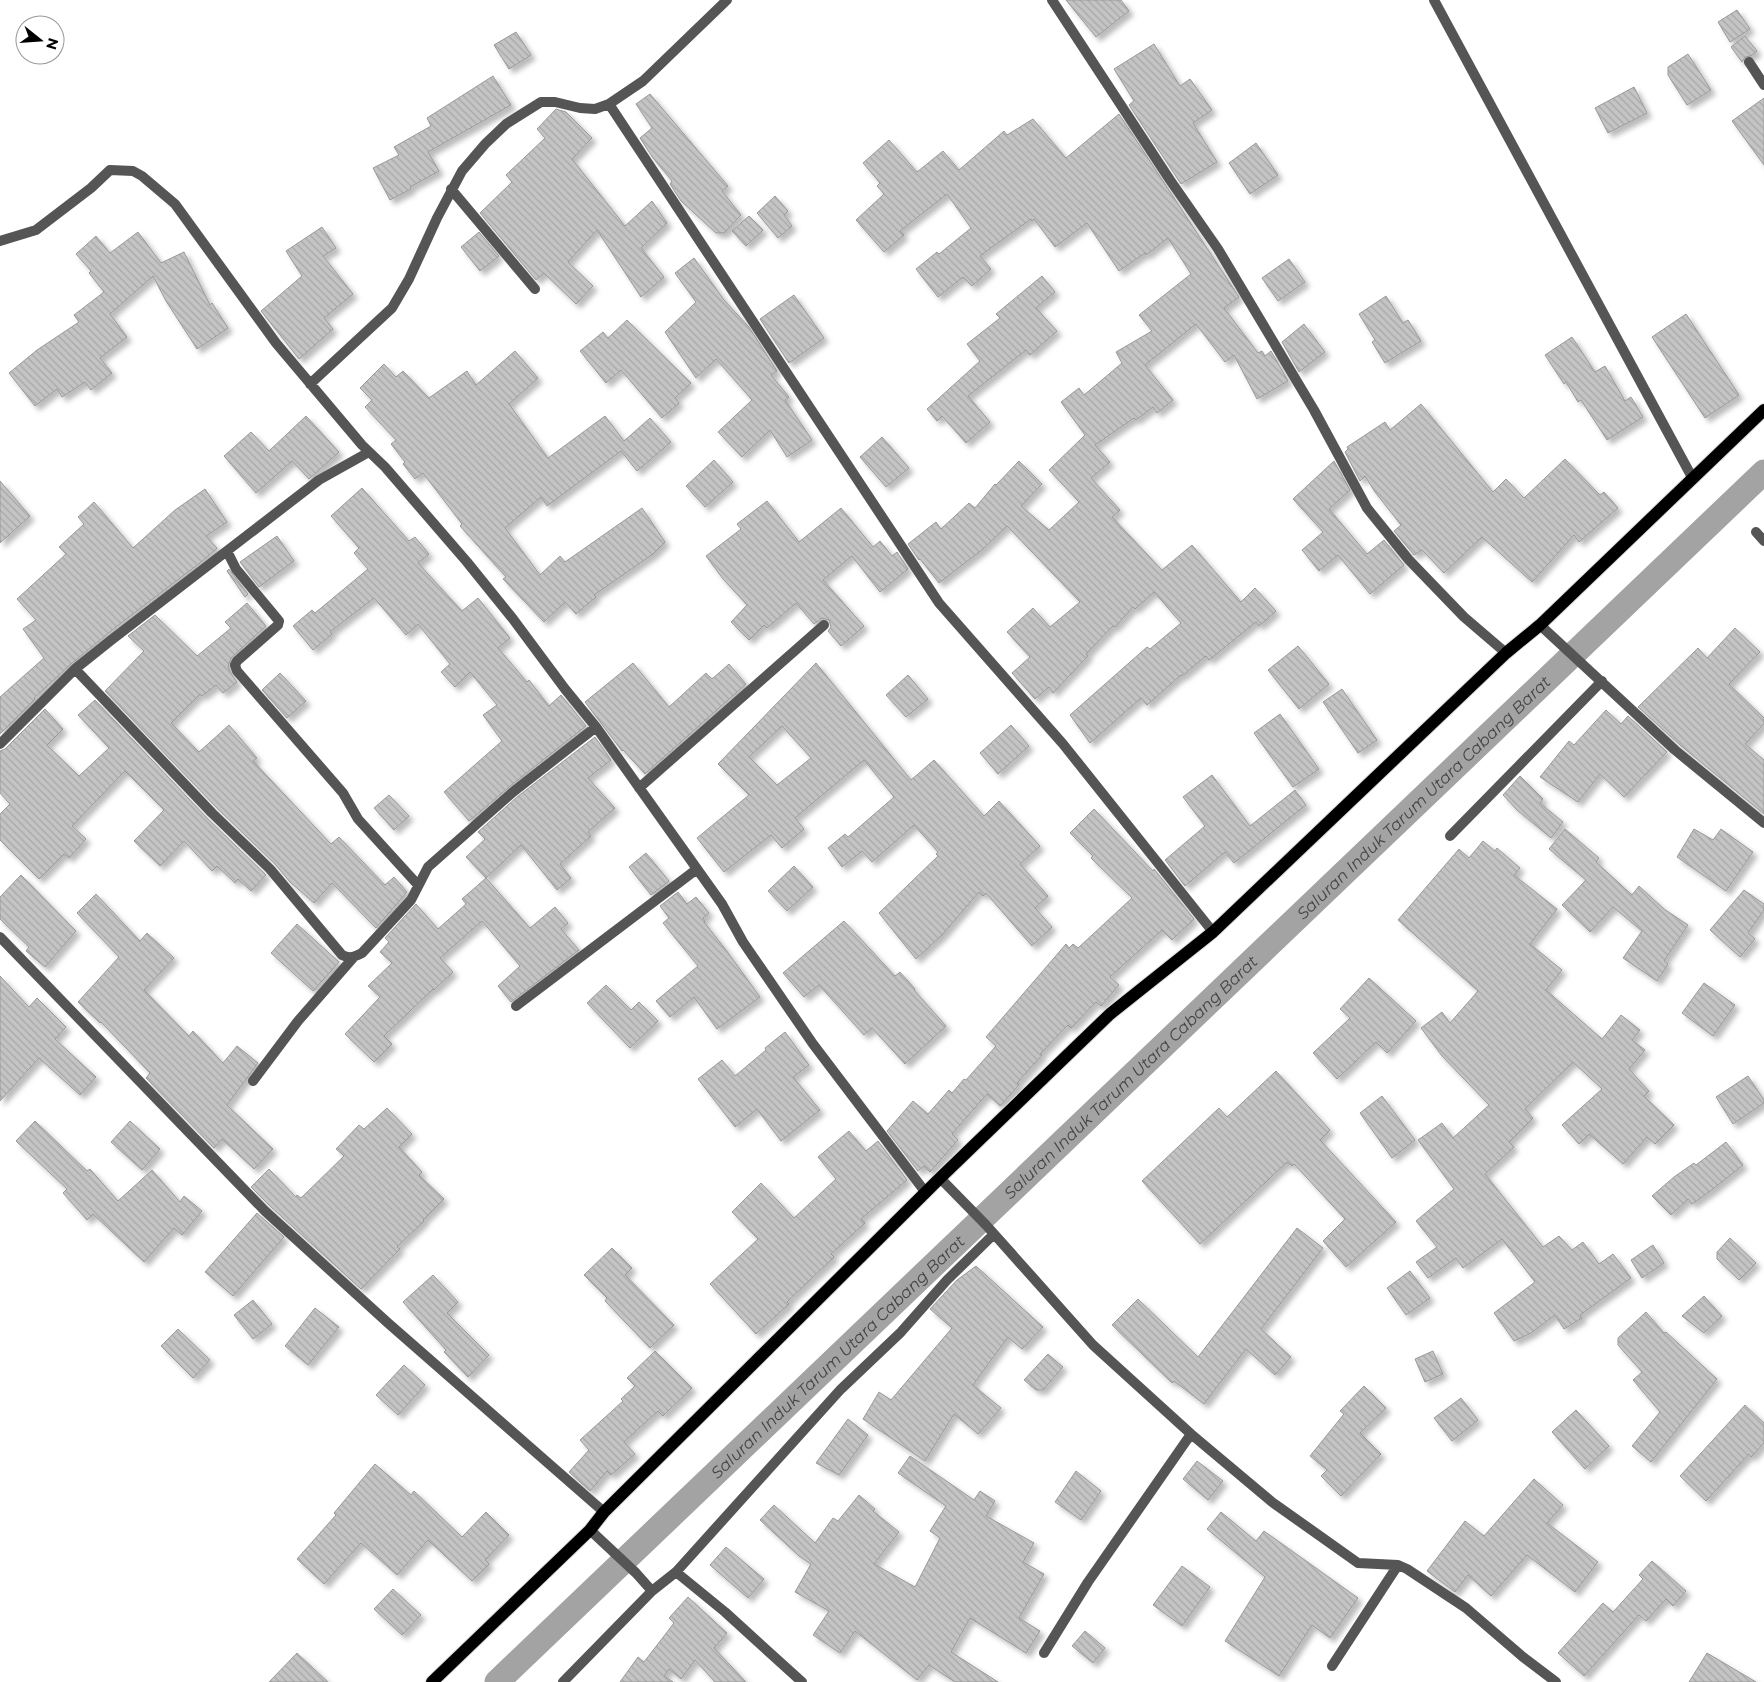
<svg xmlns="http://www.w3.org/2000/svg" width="1764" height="1682" viewBox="0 0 1764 1682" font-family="Montserrat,sans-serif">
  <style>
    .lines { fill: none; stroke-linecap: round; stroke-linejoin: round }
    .canal { stroke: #a3a3a3; stroke-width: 25 }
    .building { fill: url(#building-back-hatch); stroke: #999; fill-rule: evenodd; filter: url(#shadow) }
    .primary-casing { stroke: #dbdbdb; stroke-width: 14 }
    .street { stroke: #555; stroke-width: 10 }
    .primary { stroke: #000; stroke-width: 12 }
    .labels { text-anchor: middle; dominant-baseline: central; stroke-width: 4.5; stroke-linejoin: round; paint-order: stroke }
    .water-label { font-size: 16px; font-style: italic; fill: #444; stroke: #fff }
  </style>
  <defs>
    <pattern id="building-back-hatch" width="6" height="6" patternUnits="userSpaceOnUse" patternTransform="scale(1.25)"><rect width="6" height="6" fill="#c4c4c4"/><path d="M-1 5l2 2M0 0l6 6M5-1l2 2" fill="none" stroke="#a7a7a7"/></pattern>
    <filter id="shadow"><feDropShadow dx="4.5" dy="4.5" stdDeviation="2.5" flood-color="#0004"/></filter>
  </defs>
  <rect width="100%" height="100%" fill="#fff"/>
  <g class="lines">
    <path class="canal" id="s1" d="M497 1682 1764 472"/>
  </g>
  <path class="building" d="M1066 0H1121L1129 11 1096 37Z
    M1737 10 1750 29 1730 42 1718 22Z
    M516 32 531 55 509 69 494 45Z
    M1745 36 1757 51 1751 56 1745 57 1742 62 1731 47Z
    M1154 44 1180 86 1190 79 1212 110 1193 123 1217 162 1181 184 1129 105 1134 101 1114 69Z
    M1688 54 1711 90 1687 105 1668 75V67Z
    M493 76 511 105 428 152 439 171 410 187 411 189 390 200 373 168 399 155 394 147 431 126 427 118Z
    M1634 87 1647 113 1608 133 1595 108Z
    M650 94 728 186 722 191 741 215 724 233H716L681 201 670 184 672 181 653 158 640 138 652 128 636 104Z
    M1764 98V165L1732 121Z
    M556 109 566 112 592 138 572 159 625 226 652 201 667 223 641 248 664 277 641 297 597 230 568 262 593 286 576 304 544 273 536 280 480 213 512 182 506 175 545 138 537 129Z
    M1119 114 1239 297 1224 308 1258 353 1262 351 1265 356 1271 351 1288 381 1257 399 1234 355 1225 362 1196 324 1145 365 1173 400 1157 413 1153 407 1136 420 1134 418 1095 445 1110 462 1091 478 1120 510 1112 517 1162 570 1192 545 1241 602 1255 588 1276 611 1259 626 1256 622 1209 660 1206 656 1182 676 1181 675 1147 705 1141 698 1090 743 1070 715 1147 647 1150 649 1181 623 1154 592 1135 609 1133 607 1115 627 1113 626 1086 654 1088 656 1053 693 1049 687 1035 699 1012 673 1030 657 1007 632 1033 608 1050 627 1080 602 1007 526 983 549 939 583 920 559 919 560 908 544 936 522 941 529 969 503 975 508 995 484 996 485 1019 461 1042 484 1021 506 1049 530 1079 502 1049 470 1085 435 1061 402 1079 388 1084 395 1122 363 1116 352 1152 331 1139 315 1191 274 1168 238 1146 255 1145 253 1119 271 1087 223 1055 247 1034 219 1032 221 1031 219 980 256 991 269 972 286 963 277 938 297 916 269 937 252 939 254 971 228 947 194 900 231 904 235 884 252 856 220 884 194 877 186 880 183 863 163 889 140 917 172 943 151 959 170 1004 131 1007 135 1033 119 1066 158Z
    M1256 143 1278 175 1250 194 1229 163Z
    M775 196 788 211 784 215 792 226 778 238 757 213Z
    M749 216 763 230 746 246 732 231Z
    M322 227 336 248 323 256 353 294 324 318 333 329 299 359 261 311 302 276 286 251Z
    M138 232 161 263 184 252 210 305 212 303 228 328 197 349 166 301 153 276 110 314 127 337 100 358 112 373 91 390 85 382 62 397 57 389 35 406 9 373 37 350 79 322 74 315 104 292 89 273 91 271 76 254 96 236 110 253Z
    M479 232 499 256 480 271 461 247Z
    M694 258 724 300 749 327 777 371 771 375 789 397 785 400 812 440 787 457 770 430 742 457 718 432 752 400 716 359 696 378 665 332 696 302 675 273Z
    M1289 259 1305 282 1278 301 1262 278Z
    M1042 276 1055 292 1036 308 1057 331 1030 355 1026 350 968 396 990 422 966 443 942 416 937 421 927 409 980 361 967 344 1000 318 996 314Z
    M794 295 824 338 789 363 760 319Z
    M1386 296 1403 323 1408 320 1421 341 1385 363 1372 342 1375 340 1359 314Z
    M1686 314 1739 395 1705 418 1652 337Z
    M627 320 691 383 675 398 679 403 662 418 621 370 606 383 580 351 603 332 608 338Z
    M1304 324 1325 352 1299 372 1282 342Z
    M1572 337 1595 372 1605 366 1625 401 1631 397 1643 417 1607 440 1581 400 1578 402 1566 382 1564 384 1545 355Z
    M515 351 538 378 509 404 548 458 605 416 624 441 650 418 671 442 637 471 621 451 547 506 541 497 505 528 540 575 560 556 565 562 642 508 665 542 653 554 594 595 596 597 576 614 565 602 544 622 503 579 506 577 460 526 462 524 423 473 415 479 403 464 405 462 391 444 396 440 365 407 372 400 360 388 384 364 396 377 403 371 429 398 467 371 476 385Z
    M1421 404 1493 492 1506 479 1524 498 1565 459 1600 495 1604 492 1618 508 1579 542 1574 535 1532 582 1482 537 1444 573 1422 550 1414 555 1394 531 1401 525 1375 492 1365 476 1360 481 1345 452 1348 449 1347 447 1385 422 1390 430Z
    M306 416 339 452 309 479 292 461 256 493 224 456 251 432 269 451Z
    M882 437 909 468 886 487 860 457Z
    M714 460 733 482 705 507 686 486Z
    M1334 461 1350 490 1329 509 1367 554 1384 540 1404 565 1370 594 1338 555 1319 571 1302 550 1323 532 1293 499Z
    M0 481 30 516 0 543Z
    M362 488 409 541 415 537 429 554 418 563 462 611 478 598 510 638 498 648 527 682 529 680 549 706 561 695 586 726 509 787 469 821 444 792 502 741 483 715 497 705 470 672 455 687 441 672 450 664 418 624 406 635 374 598 330 632 332 634 313 650 293 626 312 610 315 613 368 569 354 553 359 548 331 516Z
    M205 489 227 522 206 536 217 548 200 563 117 626 71 664 34 698 35 699 0 734V697L44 658 23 629 36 620 17 599 66 554 59 547 84 524 78 517 94 502 133 548 175 510Z
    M767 501 799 542 841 508 873 547 880 541 892 556 897 552 908 569 880 592 852 556 823 580 864 626 841 646 828 631 831 627 829 620 822 618 814 624 796 603 767 628 764 625 749 640 731 622 747 605 723 579 706 556 741 529 737 524Z
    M277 536 294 561 259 587 240 562Z
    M229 569 248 594 245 597 227 571Z
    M247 603 266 626 231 658 228 667 232 675 237 682 223 693 216 685 202 696 200 694 171 723 199 752 229 725 257 758 253 761 331 844 339 837 385 885 394 877 407 892 376 928 332 883 314 903 290 882 275 864 217 808 105 691 144 651 128 636 155 615 197 656 231 628 225 622Z
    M1735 628 1760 652 1729 684 1764 718V724L1745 744 1764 760V814L1680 745 1638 707 1698 648 1707 658Z
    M1298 646 1329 684 1299 709 1268 670Z
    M633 663 669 707 706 673 712 679 729 664 746 684 645 774 623 750 622 751 585 702Z
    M816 663 911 780 934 760 984 816 999 801 1040 846 1020 864 1048 896 1035 908 1052 927 1032 946 986 893 983 896 979 892 942 935 916 959 879 913 938 856 936 854 938 852 914 825 872 862 862 851 842 867 828 848 845 834 848 837 894 797 864 760 795 818 804 829 782 848 771 835 724 872 697 838 749 795 718 764ZM782 726 811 758 777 785 749 757Z
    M280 673 306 701 287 718 262 690Z
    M908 675 928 699 906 717 886 695Z
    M1342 689 1377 740 1358 753 1323 702Z
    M95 700 207 818 266 875 251 891 238 879 235 883 217 866 212 871 184 841 160 866 134 841 164 810 125 771 72 826 86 839 69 858 64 854 39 879 0 840V814L10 804 0 793V751L5 749 45 709 63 729 47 745 79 776 109 748 78 715Z
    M1606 710 1621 724 1628 716 1667 752 1624 797 1600 774 1578 802 1540 777 1569 741 1574 745Z
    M1280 714 1319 769 1293 787 1254 733Z
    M1011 725 1029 746 998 774 980 753Z
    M595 737 611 760 588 778 615 808 588 832 591 836 560 864 571 878 557 890 521 845 486 878 466 857 485 839 478 832 517 797Z
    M1212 775 1250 826 1295 790 1306 805 1234 863 1225 852 1185 886 1165 860 1205 826 1183 797Z
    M1520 776 1543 799 1540 803 1563 822 1551 838 1517 810 1503 795Z
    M389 795 409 816 394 830 374 808Z
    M1094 809 1153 871 1154 869 1194 919 1172 940 1162 930 1110 977 1119 985 1101 1006 1096 1002 1071 1028 1068 1025 1040 1054 1042 1055 1017 1083 1019 1085 1000 1106 987 1094 952 1134 958 1140 930 1172 924 1166 918 1171 887 1131 913 1101 928 1114 949 1090 952 1093 964 1079 966 1080 996 1046 986 1037 1066 944 1069 948 1073 944 1078 948 1132 898 1091 858 1093 856 1070 833Z
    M1565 829 1599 858 1596 862 1632 895 1639 886 1664 909 1688 925 1664 961 1668 964 1657 981 1623 958 1642 931 1613 907 1590 932 1562 905 1586 880 1549 849Z
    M1694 829 1713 840 1721 829 1753 852 1726 891 1677 857Z
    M1483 841 1495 851 1497 848 1520 868 1514 875 1557 909 1530 944 1562 970 1546 990 1602 1039 1621 1015 1640 1030 1632 1040 1645 1050 1629 1069 1649 1091 1644 1096 1674 1125 1655 1144 1647 1137 1623 1164 1589 1134 1579 1144 1562 1125 1602 1089 1573 1062 1525 1109 1533 1118 1509 1142 1514 1147 1485 1174 1543 1247 1559 1236 1572 1250 1583 1242 1599 1264 1613 1254 1631 1278 1580 1315 1582 1318 1564 1329 1555 1315 1531 1333 1514 1341 1494 1313 1535 1282 1502 1239 1463 1268 1456 1258 1428 1278 1416 1262 1437 1247 1416 1221 1454 1189 1418 1140 1442 1123 1453 1138 1489 1105 1442 1056 1421 1028 1442 1012 1450 1023 1478 991 1398 920 1459 849 1469 858Z
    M646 853 669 881 651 895 629 867Z
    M794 866 813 887 787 911 768 891Z
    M21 875 76 931 45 967 26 951 29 947 0 919V897Z
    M486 878 530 928 555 907 568 923 561 929 579 950 511 1002 498 986 520 966 482 921 440 958 453 972 434 990 433 989 384 1036 392 1044 374 1062 345 1034 380 997 368 986 392 963 380 952 389 942 385 938 416 904 438 929 466 904 462 899Z
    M1744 890 1764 904V910L1748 933 1755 939 1740 957 1710 930Z
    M678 892 687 904 696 897 709 913 703 918 705 921 704 922 726 950 760 997 717 1029 694 997 670 1017 656 1001 698 966 663 923 669 918 660 906Z
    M96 894 140 941 147 933 174 958 144 990 189 1036 193 1031 223 1063 237 1046 258 1063 227 1105 273 1149 254 1169 222 1139 214 1148 146 1078 150 1073 101 1022 100 1023 78 1002 119 957 77 913Z
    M844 921 895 976 900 972 915 989 914 990 946 1026 905 1064 872 1028 864 1035 819 985 804 997 783 973Z
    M297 924 339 962 313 991 271 953Z
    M0 976 29 1007 37 998 66 1027 55 1039 96 1077 80 1095 39 1058 0 1101Z
    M1369 978 1416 1021 1387 1053 1376 1042 1337 1079 1313 1053 1350 1018 1340 1009Z
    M1704 983 1735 1005 1713 1036 1682 1013Z
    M606 985 631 1010 639 1002 658 1021 630 1048 587 1003Z
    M785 1032 809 1065 793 1077 820 1110 781 1141 757 1109 735 1127 698 1079 722 1060 735 1076 766 1050 765 1048Z
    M1276 1071 1330 1130 1320 1140 1396 1222 1346 1267 1323 1241 1345 1219 1294 1164 1292 1166 1287 1162 1200 1244 1142 1181 1219 1108 1227 1117Z
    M1748 1076 1764 1100V1103L1733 1124 1716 1097Z
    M1382 1096 1415 1140 1392 1158 1360 1113Z
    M387 1108 412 1134 399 1147 422 1172 419 1175 444 1199 423 1220 424 1221 397 1247 400 1249 361 1289 270 1206 251 1187 269 1169 296 1197 297 1195 301 1198 344 1156 336 1149 359 1125 364 1129Z
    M35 1121 87 1171 90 1169 118 1201 152 1170 180 1202 184 1196 202 1211 182 1235 174 1228 144 1262 93 1214 87 1220 63 1193 67 1189 16 1141Z
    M130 1121 160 1149 142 1170 111 1142Z
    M849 1131 866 1151 878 1141 907 1180 861 1219 865 1223 831 1254 834 1257 787 1302 789 1304 756 1334 710 1284 758 1239 732 1212 761 1183 794 1218 836 1179 818 1157Z
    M1726 1142 1743 1165 1713 1189 1692 1204 1688 1199 1671 1215 1652 1196 1674 1177 1694 1163 1696 1165Z
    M257 1213 284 1237 233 1296 205 1272Z
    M1297 1228 1323 1248 1261 1329 1291 1357 1275 1375 1246 1349 1204 1404 1174 1381 1172 1383 1112 1325 1138 1299 1198 1357Z
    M1730 1238 1756 1263 1739 1280 1717 1259V1252Z
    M1653 1245 1664 1263 1642 1278 1631 1260Z
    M612 1248 632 1268 625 1275 674 1325 650 1348 605 1301 607 1298 584 1275Z
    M976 1266 1043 1327 1022 1349 1008 1337 973 1385 1001 1408 978 1434 954 1414 925 1461 863 1419 879 1392 891 1400 952 1328 930 1309 957 1280Z
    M1410 1271 1430 1298 1406 1315 1387 1288Z
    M433 1275 458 1302 447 1313 489 1355 468 1377 444 1352 446 1350 403 1302Z
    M1704 1296 1722 1316 1704 1333 1682 1316Z
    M253 1300 272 1324 253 1339 234 1315Z
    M315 1308 339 1327 308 1365 285 1346Z
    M1646 1312 1664 1333 1666 1332 1717 1379 1651 1462 1632 1446 1660 1412 1633 1380 1642 1372 1618 1345V1338Z
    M178 1329 210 1360 193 1378 161 1346Z
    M655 1351 692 1388 663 1416 658 1411 624 1442 635 1454 611 1475 607 1471 590 1491 569 1472 589 1450 580 1440 623 1401 621 1399 635 1386 627 1378Z
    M1433 1351 1443 1374 1425 1382 1415 1359Z
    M1048 1354 1063 1367 1043 1390H1036L1024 1380Z
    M404 1365 425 1385 398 1415 376 1395Z
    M1364 1386 1386 1408 1360 1433 1381 1454 1341 1496 1321 1476 1327 1470 1310 1456 1344 1414 1340 1411Z
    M1461 1398 1478 1420 1452 1441 1434 1418Z
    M1745 1405 1764 1423V1443L1751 1457 1749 1454 1706 1501 1680 1476Z
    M1576 1410 1609 1446 1585 1469 1552 1432Z
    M848 1419 868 1435 839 1475 816 1463Z
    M910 1456 974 1500 980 1491 995 1501 986 1516 1034 1543 1023 1562 1044 1574 1019 1618 1040 1631 1026 1653 970 1618 951 1652 998 1682H955L929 1665 917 1680 855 1631 840 1653 813 1635 829 1611 795 1592 811 1564 799 1556 760 1520 774 1505 815 1543 833 1518 838 1521 859 1495 875 1509 873 1511 899 1532 874 1564 915 1587 940 1538 930 1531 946 1506 898 1473Z
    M1197 1461 1223 1481 1208 1500 1183 1479Z
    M375 1464 411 1495 414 1491 462 1537 486 1512 509 1535 485 1560 489 1564 472 1581 428 1540 397 1575 361 1543 324 1584 297 1559 336 1515 334 1513Z
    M1076 1471 1101 1491 1081 1520 1055 1502Z
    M1534 1479 1563 1505 1547 1523 1598 1562 1575 1592 1527 1555 1491 1596 1468 1575 1455 1592 1427 1571 1465 1521 1484 1536Z
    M1221 1512 1256 1541 1264 1531 1358 1598 1330 1638 1312 1625 1279 1676 1225 1641 1265 1577 1207 1529Z
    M726 1547 764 1579 748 1598 710 1565Z
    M1652 1561 1686 1591 1673 1606 1666 1599 1646 1621 1639 1615 1584 1676 1558 1653 1603 1603 1613 1612 1643 1579 1639 1575Z
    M1182 1566 1210 1587 1182 1626 1153 1605Z
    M393 1589 421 1615 402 1635 374 1609Z
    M688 1597 727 1633 714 1648 746 1682H715L695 1660 681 1679 669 1669 664 1676 673 1682H620L638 1657 644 1662 674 1623 669 1618Z
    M1085 1631 1105 1648 1093 1663 1072 1646Z
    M297 1653 328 1682H269Z
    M1707 1653 1756 1682H1689Z"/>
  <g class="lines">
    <g class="primary-casing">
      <path id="primary" d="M432 1682 590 1530 604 1512 940 1178 1110 1014 1213 932 1506 653 1540 625 1764 410"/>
    </g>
    <path class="street" d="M1052 0 1170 180 1218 249 1314 410 1367 508 1409 560 1464 617 1506 653
      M1434 0 1693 479
      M1749 62 1764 85
      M609 104 939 603 1063 744 1213 932
      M451 189 535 289
      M0 241 36 230 91 188 110 170 133 171 142 176 175 204 276 343 362 445 385 467 467 562 513 619 565 689 596 727 722 904 743 942 813 1044 926 1193
      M310 384 392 308 409 279 437 218 462 171 486 143 506 124 541 102H555L580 108 595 109 609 104 643 81 727 0
      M1756 532 1764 541
      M227 551 236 569 279 621 278 625 237 661 235 665 237 671 343 793 358 819 418 885
      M1540 625 1675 750 1764 823
      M75 669 212 813 270 869 342 955C350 959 354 957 362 953L411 900 428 867 513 792 596 727
      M0 744 75 669 110 641 319 480 369 452
      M639 788 824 625
      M1450 836 1602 681
      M0 937 265 1211 388 1323 604 1512
      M516 1006 697 869
      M253 1081 298 1021 353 958
      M940 1178 986 1225 1093 1345 1191 1434 1272 1502 1358 1563 1398 1565 1407 1569 1466 1608 1523 1657 1556 1682
      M590 1530 636 1573 652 1591
      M676 1572 725 1612 802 1682
      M1044 1653 1088 1582 1191 1434
      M1332 1666 1398 1565
      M563 1682 652 1591 676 1572 841 1389 901 1332 947 1280 993 1235"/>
    <use href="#primary" class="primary"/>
  </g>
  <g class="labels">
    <g class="water-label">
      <text stroke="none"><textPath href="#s1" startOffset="1281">Saluran Induk Tarum Utara Cabang Barat</textPath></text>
      <text stroke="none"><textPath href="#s1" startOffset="876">Saluran Induk Tarum Utara Cabang Barat</textPath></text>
      <text stroke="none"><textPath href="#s1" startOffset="471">Saluran Induk Tarum Utara Cabang Barat</textPath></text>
    </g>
  </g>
  <g transform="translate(40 40) rotate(107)"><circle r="24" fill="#ffffff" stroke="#999999"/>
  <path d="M0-4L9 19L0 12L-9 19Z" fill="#000000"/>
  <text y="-8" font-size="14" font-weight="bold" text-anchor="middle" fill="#000000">N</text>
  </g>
</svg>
